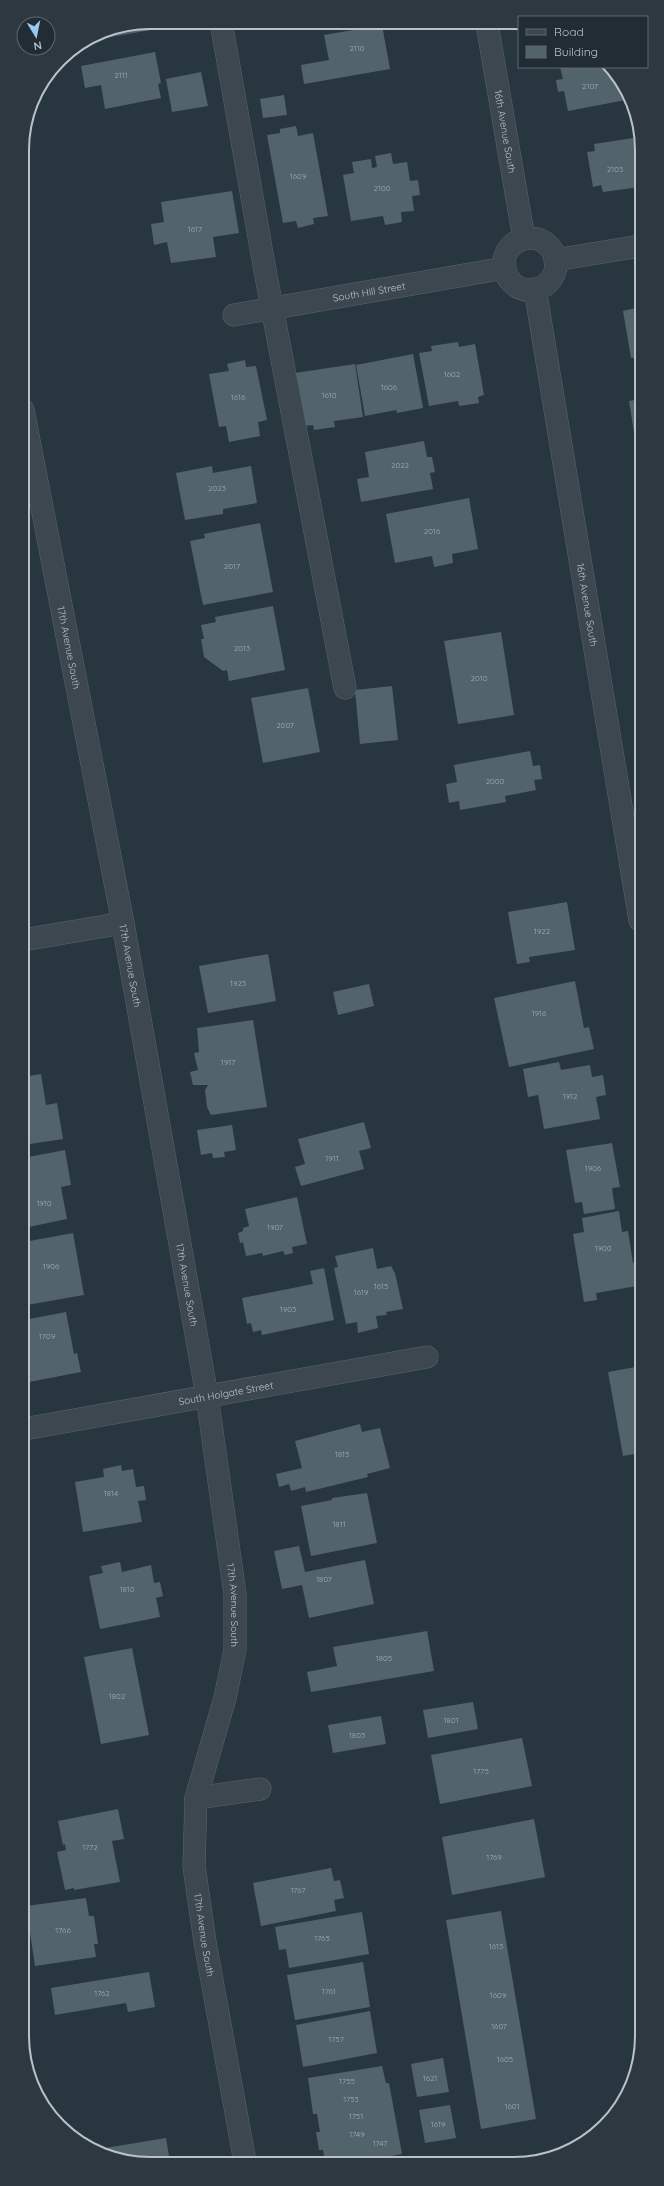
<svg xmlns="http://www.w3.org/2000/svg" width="664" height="2186" viewBox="0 0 664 2186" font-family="Quicksand,sans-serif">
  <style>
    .building { fill: #53636b }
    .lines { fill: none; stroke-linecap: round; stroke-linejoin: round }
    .minor-casing { stroke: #5a656c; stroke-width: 23 }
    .minor { stroke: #3c474f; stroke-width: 22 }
    .labels { text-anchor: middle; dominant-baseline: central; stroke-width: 4; stroke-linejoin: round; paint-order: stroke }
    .number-label { font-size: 8px; fill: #9faab2 }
    .street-label { font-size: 10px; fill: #b8c2c9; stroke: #212c34 }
    .rim { fill: none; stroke: #b8c2c9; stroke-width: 2 }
  </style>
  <rect width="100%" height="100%" fill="#28363f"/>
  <path class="building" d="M150 22H155L156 29 88 41 101 32Z
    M382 25 390 69 304 84 301 65 329 60 324 35Z
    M155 52 161 83 158 84 161 98 105 109 101 85 85 88 81 66Z
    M560 67H610L629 93 631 99 568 111 564 91 558 92 556 80 563 79Z
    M201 72 208 106 172 112 166 79Z
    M284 95 287 115 263 118 260 99Z
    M296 126 298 136 313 133 328 216 313 218 314 224 298 228 296 221 283 223 267 135 280 133V129Z
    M640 137V187L603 192 601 185 593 187 587 152 595 151 594 144Z
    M391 153 393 164 407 162 410 181 418 180 420 195 412 196 414 211 401 212 402 222 385 225 383 216 351 221 343 175 354 173 352 162 371 159 372 168 377 167 375 156Z
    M232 191 239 233 213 237 216 257 171 263 167 242 154 245 151 224 164 222 161 202Z
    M640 307V357L631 358 623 311Z
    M458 342 459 347 475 344 484 395 478 397 479 403 459 406 458 401 429 406 419 353 432 351 431 346Z
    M413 354 423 408 397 413 396 410 365 416 356 365Z
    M245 360 246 367 256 366 267 420 258 422 260 436 229 442 226 426 219 427 209 374 229 371 227 364Z
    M355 364 363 417 334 421 335 427 314 430 313 425 303 426 295 373Z
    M640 399V450L637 451 629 401Z
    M424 441 427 457H432L435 472 430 473 433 489 361 502 357 479 369 477 365 452Z
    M212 466 213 473 251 466 257 503 223 509V514L185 520 176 473Z
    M469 498 478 549 452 554 453 563 434 567 432 556 395 563 386 514Z
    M260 523 273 592 203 605 190 541 205 538 204 534Z
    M273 606 285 670 229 681 227 670 223 671 204 657 201 639H204L201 625 216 622 215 617Z
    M501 632 514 715 458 724 444 641Z
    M392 686 398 740 360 744 355 690Z
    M308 688 320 752 263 763 251 698Z
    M530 751 533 766 540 765 542 779 534 780 536 790 505 796 506 802 460 810 459 801 449 803 446 784 457 782 454 765Z
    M567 902 575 950 529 957 530 962 517 964 508 912Z
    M268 954 276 1001 208 1013 199 966Z
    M575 981 584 1028 589 1027 594 1049 509 1067 494 998Z
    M369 984 374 1006 338 1015 333 992Z
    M253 1020 267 1107 211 1115 207 1107 205 1090 208 1085H193L190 1072 198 1070 194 1053 199 1052 197 1028Z
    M559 1062 561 1070 590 1065 592 1077 603 1075 606 1095 596 1097 600 1119 544 1129 538 1095 528 1097 523 1069Z
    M41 1074 46 1105 57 1103 63 1139 23 1145V1077Z
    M364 1122 371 1148 359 1151 364 1169 301 1186 295 1167 305 1164 298 1139Z
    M232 1125 236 1150 224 1152 225 1157 213 1158 212 1153 201 1155 197 1130Z
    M612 1143 620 1187 612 1188 615 1209 584 1214 582 1202 575 1203 566 1150Z
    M65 1150 71 1185 61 1187 67 1219 24 1228 23 1158Z
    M297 1197 307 1244 292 1247 293 1253 285 1255 283 1251 263 1256 262 1253 246 1256 243 1242 240 1243 238 1233 243 1231V1228L249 1226 245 1209Z
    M619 1211 622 1232 628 1231 633 1263 639 1262 641 1277 636 1278 637 1286 596 1293 597 1300 584 1302 573 1234 584 1232 582 1218Z
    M73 1233 84 1295 27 1305 25 1290H24V1242Z
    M373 1248 377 1269 391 1266 395 1273 403 1309 386 1312 387 1315 376 1316 378 1328 358 1333 357 1322 346 1324 334 1268 338 1267 335 1256Z
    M324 1268 334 1320 262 1335 261 1330 253 1332 251 1323 247 1324 242 1298 313 1284 310 1271Z
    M66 1312 74 1354 77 1353 81 1372 24 1383V1320Z
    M641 1366V1453L623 1456 608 1372Z
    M360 1424 362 1432 380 1428 390 1468 367 1474 368 1477 306 1492 305 1487 291 1491 289 1484 279 1487 276 1474 302 1468 295 1441Z
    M121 1465 122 1471 133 1469 136 1487 144 1486 146 1500 138 1501 142 1522 83 1532 75 1482 104 1477 103 1469Z
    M367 1493 377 1543 311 1556 301 1506 332 1500V1498Z
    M299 1546 305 1572 365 1560 374 1604 309 1618 302 1585 282 1589 274 1551Z
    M120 1562 122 1572 151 1565 154 1583 160 1582 163 1596 156 1598 160 1617 100 1629 89 1576 103 1573 101 1566Z
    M427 1631 434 1671 311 1692 307 1672 337 1666 333 1647Z
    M132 1648 149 1735 101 1744 84 1657Z
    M473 1702 478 1729 428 1738 423 1710Z
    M381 1716 386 1744 333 1753 328 1725Z
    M522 1738 532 1786 440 1804 431 1755Z
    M118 1809 124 1839 112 1841 120 1882 74 1890V1888L65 1890 57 1852 66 1850 65 1844 63 1845 58 1821Z
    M534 1819 545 1877 452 1895 442 1837Z
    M331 1868 334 1881 340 1880 344 1898 334 1900 336 1911 261 1926 253 1883Z
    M86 1898 89 1916H94L98 1944H94L96 1957 35 1966 26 1906Z
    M501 1911 536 2119 481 2129 446 1920Z
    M362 1912 369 1954 289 1968 286 1949 279 1950 275 1927Z
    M363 1962 370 2007 295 2020 287 1975Z
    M149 1972 155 2007 128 2012 126 2003 55 2015 51 1988Z
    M370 2011 377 2053 303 2067 296 2025Z
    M443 2058 449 2092 417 2097 411 2064Z
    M382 2066 386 2083H389L402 2154 359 2162H325L323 2150H319L316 2132H320L317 2114H313L308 2078Z
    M450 2105 456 2138 425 2143 419 2110Z
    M166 2138 170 2162H125L93 2150Z"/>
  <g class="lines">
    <g class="minor-casing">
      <g id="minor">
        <path d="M221 22 266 276 345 688"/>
        <path id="s1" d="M487 24 524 239"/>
        <circle cx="530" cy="264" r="26"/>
        <path d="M555 260 640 246"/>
        <path id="s2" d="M535 289 640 920"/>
        <path id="s3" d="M234 315 505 268"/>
        <path id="s4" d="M23 410 123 923 207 1396 235 1594V1650L225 1698 196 1798 194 1866 205 1942 245 2162"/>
        <path d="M23 940 123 923"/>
        <path id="s5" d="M24 1429 427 1357"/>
        <path d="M196 1798 260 1789"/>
      </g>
    </g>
    <use href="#minor" class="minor"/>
  </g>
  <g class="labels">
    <g class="number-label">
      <text x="357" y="48">2110</text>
      <text x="121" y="75">2111</text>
      <text x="590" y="86">2107</text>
      <text x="615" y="169">2103</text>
      <text x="298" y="176">1609</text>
      <text x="382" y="188">2100</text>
      <text x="195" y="229">1617</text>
      <text x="452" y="374">1602</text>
      <text x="389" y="387">1606</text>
      <text x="329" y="395">1610</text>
      <text x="238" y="397">1616</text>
      <text x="400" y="465">2022</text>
      <text x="217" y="488">2023</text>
      <text x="432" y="531">2016</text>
      <text x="232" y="566">2017</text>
      <text x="242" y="648">2013</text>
      <text x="479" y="678">2010</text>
      <text x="285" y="725">2007</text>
      <text x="495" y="781">2000</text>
      <text x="542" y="931">1922</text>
      <text x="238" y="983">1923</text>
      <text x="539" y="1013">1916</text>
      <text x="228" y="1062">1917</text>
      <text x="570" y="1096">1912</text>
      <text x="332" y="1158">1911</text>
      <text x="593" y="1168">1906</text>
      <text x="44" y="1203">1910</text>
      <text x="275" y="1227">1907</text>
      <text x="603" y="1248">1900</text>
      <text x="51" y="1266">1906</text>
      <text x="381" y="1286">1615</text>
      <text x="361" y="1292">1619</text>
      <text x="288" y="1309">1903</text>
      <text x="47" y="1336">1709</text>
      <text x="342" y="1454">1815</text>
      <text x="111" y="1493">1814</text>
      <text x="339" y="1524">1811</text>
      <text x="324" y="1579">1807</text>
      <text x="127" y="1589">1810</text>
      <text x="384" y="1658">1805</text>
      <text x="117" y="1696">1802</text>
      <text x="451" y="1720">1801</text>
      <text x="357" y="1735">1803</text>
      <text x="481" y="1771">1775</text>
      <text x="90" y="1847">1772</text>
      <text x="494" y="1857">1769</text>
      <text x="298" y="1890">1767</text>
      <text x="63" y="1930">1766</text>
      <text x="322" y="1938">1765</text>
      <text x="496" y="1946">1613</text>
      <text x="329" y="1991">1761</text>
      <text x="102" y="1993">1762</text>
      <text x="498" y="1995">1609</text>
      <text x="499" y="2026">1607</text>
      <text x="336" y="2039">1757</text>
      <text x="505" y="2059">1605</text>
      <text x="430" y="2078">1621</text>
      <text x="347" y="2081">1755</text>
      <text x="351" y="2099">1753</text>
      <text x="512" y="2106">1601</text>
      <text x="356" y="2116">1751</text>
      <text x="438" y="2124">1619</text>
      <text x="357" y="2134">1749</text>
      <text x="380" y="2143">1747</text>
    </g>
    <g class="street-label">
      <text stroke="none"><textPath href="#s1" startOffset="109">16th Avenue South</textPath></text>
      <text stroke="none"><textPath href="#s3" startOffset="137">South Hill Street</textPath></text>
      <text stroke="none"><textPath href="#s2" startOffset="320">16th Avenue South</textPath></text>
      <text stroke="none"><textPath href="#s4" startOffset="242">17th Avenue South</textPath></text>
      <text stroke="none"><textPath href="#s4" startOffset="566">17th Avenue South</textPath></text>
      <text stroke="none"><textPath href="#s4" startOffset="890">17th Avenue South</textPath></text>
      <text stroke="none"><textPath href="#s5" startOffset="205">South Holgate Street</textPath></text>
      <text stroke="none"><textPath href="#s4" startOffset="1214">17th Avenue South</textPath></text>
      <text stroke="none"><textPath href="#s4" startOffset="1550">17th Avenue South</textPath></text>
    </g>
  </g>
  <path d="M0 0H664V2186H0ZM150 29H514A121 121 0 0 1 635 150V2036A121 121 0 0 1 514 2157H150A121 121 0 0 1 29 2036V150A121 121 0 0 1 150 29Z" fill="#2d3840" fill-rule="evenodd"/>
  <path class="rim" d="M150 29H514A121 121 0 0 1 635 150V2036A121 121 0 0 1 514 2157H150A121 121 0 0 1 29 2036V150A121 121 0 0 1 150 29Z"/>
  <rect x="518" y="16" width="130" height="52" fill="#212c34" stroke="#5d6870"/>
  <rect x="526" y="29" width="20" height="6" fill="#3c474f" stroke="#5d6870"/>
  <text x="554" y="36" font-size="12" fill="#b8c2c9">Road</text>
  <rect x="526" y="46" width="20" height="12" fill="#53636b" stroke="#5d6870"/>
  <text x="554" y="56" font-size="12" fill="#b8c2c9">Building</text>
  <g transform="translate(36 36) rotate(170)"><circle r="19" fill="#212c34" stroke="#5d6870"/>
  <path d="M0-3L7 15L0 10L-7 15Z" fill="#98caef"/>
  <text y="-6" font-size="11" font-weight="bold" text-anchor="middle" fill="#b8c2c9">N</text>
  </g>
</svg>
